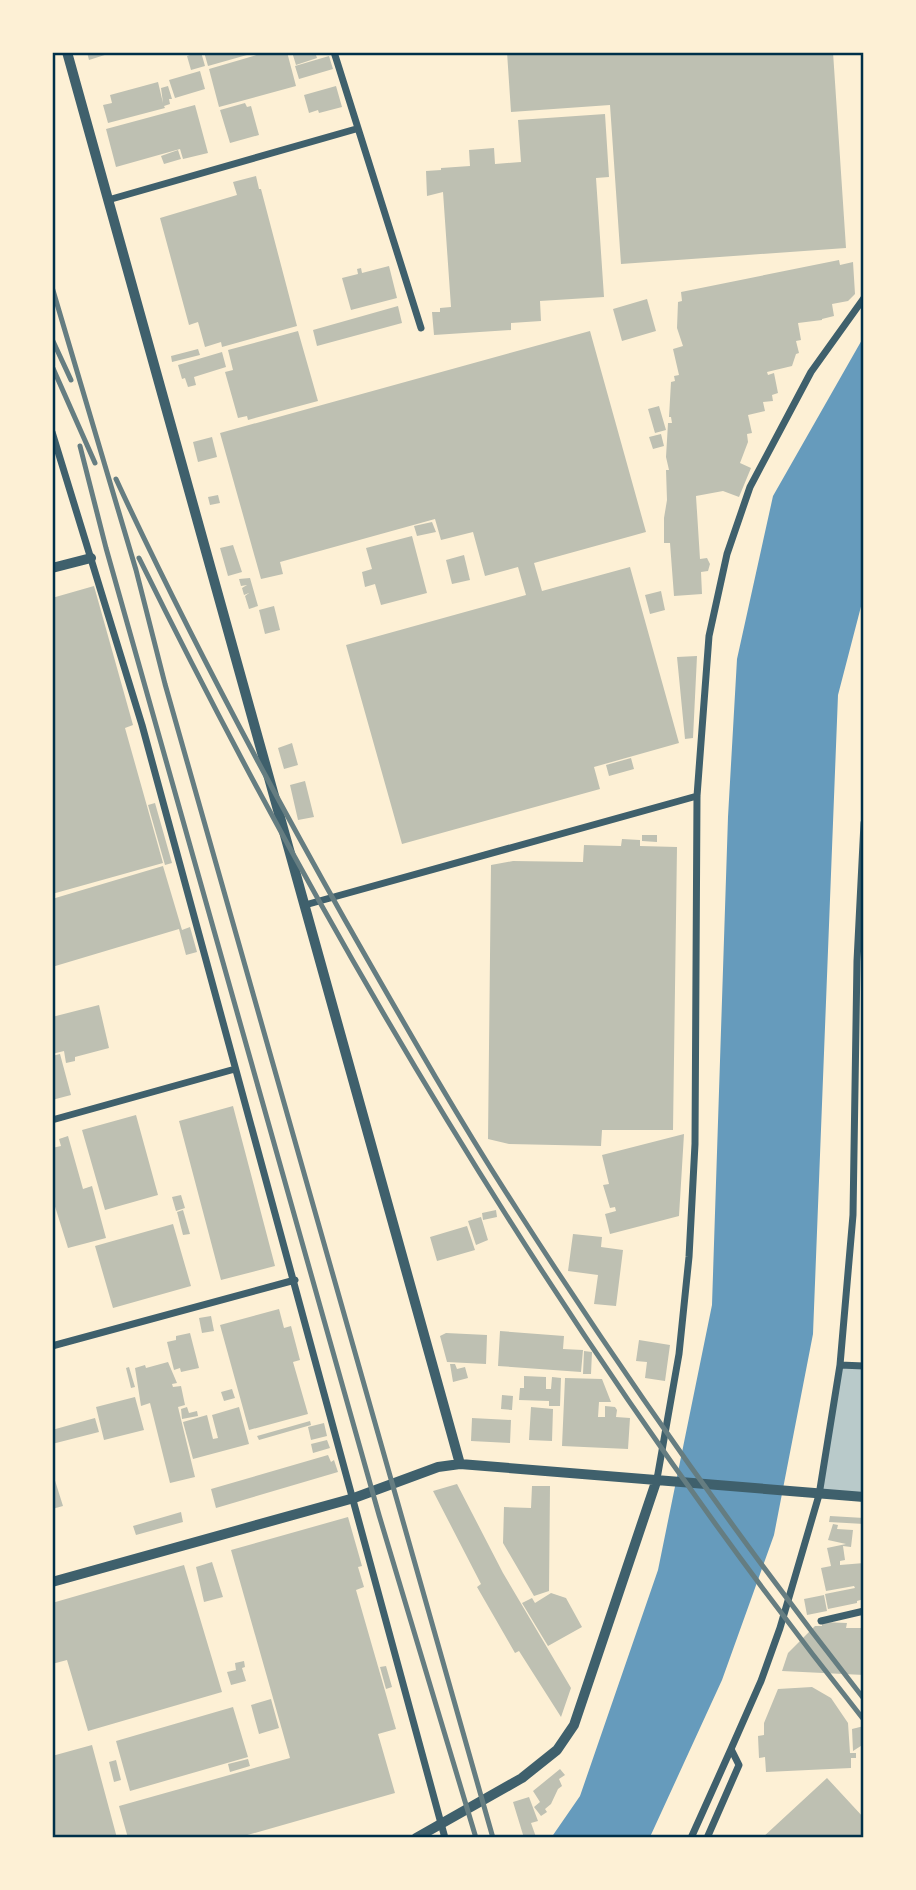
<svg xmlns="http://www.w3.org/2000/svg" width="916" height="1890" viewBox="0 0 916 1890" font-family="Ubuntu,sans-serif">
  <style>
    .green { fill: #b9caca }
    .water { fill: #669bbc }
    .building { fill: #bec0b2 }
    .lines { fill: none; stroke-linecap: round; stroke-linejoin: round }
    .minor { stroke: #3f606c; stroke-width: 7 }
    .tertiary { stroke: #3f606c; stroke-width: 10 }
    .rail { stroke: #657d81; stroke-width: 5 }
    .neatline { fill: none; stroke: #003049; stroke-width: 2.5 }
  </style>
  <rect width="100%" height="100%" fill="#fdf0d5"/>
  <path class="green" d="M840 1365 863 1366V1497L819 1495Z"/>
  <path class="water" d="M863 338 864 595 838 695 813 1334 774 1535 722 1680 650 1837 551 1838 580 1796 658 1570 712 1305 728 817 737 659 773 496Z"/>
  <path class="building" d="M87 52H111V53L89 60Z
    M189 52H201L205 66 191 70 187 56 190 55Z
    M204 52H254V53L208 66Z
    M267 52H287L296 86 219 107 209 69Z
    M292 52H315L317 58 296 65Z
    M507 52H833L846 248 621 264 610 105 511 112Z
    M329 56 333 69 299 79 295 66Z
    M200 71 205 89 175 98 169 80Z
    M158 82 163 103 161 88 168 86 172 99H169L170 104 164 106 165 108 108 123 103 105 112 103 110 95Z
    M336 86 342 107 319 113 318 110 309 113 304 95Z
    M245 103 247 107 251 106 259 135 230 143 220 110Z
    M195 105 208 153 183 159 180 149 116 167 106 129Z
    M605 114 609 177 596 178 604 297 540 301 541 321 511 323V330L434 335 432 312H440V308L451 307 443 192 427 196 426 171 441 170V168L470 166 469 150 494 148 495 164 521 162 518 120Z
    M178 150 181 159 164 164 161 156Z
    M256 176 259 189H261L297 326 222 347 221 342 205 347 198 322 189 325 160 218 237 195 233 182Z
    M839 260 840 265 853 262 855 294 848 301 832 304 834 316 822 319V320L798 323 801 340 796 341 799 353 796 354 792 366 767 372 768 375 774 373 778 393 772 395 773 401 763 402 765 411 748 415 752 433 747 434 748 442 740 463 751 468 739 497 723 491 696 496 700 559 707 558 710 564 708 571 701 572 702 594 674 596 670 543H664V518L667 500 666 470H669L666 457 668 423H672L671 417H669L671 382 675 381 674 376 679 375 673 349 683 346 677 328 678 302 682 301 681 292Z
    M389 266 397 298 351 310 342 278 358 274 357 269 361 268 362 273Z
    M647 299 656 331 622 341 613 309Z
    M398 306 402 323 317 346 313 330Z
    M298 331 318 401 248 420 247 416 238 418 225 372 233 370 228 350Z
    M590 331 646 532 534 563 542 591 630 567 679 743 594 767 600 789 402 844 346 645 526 595 518 567 485 576 473 532 441 540 435 519 280 562 283 574 261 579 220 433Z
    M198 349 200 355 172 362 171 356Z
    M222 352 226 367 194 377 196 385 188 387 185 378 182 379 178 365Z
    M659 406 666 430 655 433 648 409Z
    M661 434 664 446 653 449 649 437Z
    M212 437 217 457 198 462 193 442Z
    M218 495 220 503 210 505 208 497Z
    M432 522 436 532 417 536 414 526Z
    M412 536 427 593 381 605 375 584 365 587 362 572 372 569 366 548Z
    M233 545 242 572 228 576 220 548Z
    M464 555 470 580 452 584 446 560Z
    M250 578 258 606 249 609 245 596 249 593 244 595 242 588 247 585 241 586 239 579Z
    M94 586 133 725 125 728 163 863 52 894V598Z
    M661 591 665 610 650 614 645 595Z
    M274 606 280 630 265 634 259 610Z
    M697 656 693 738 685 739 677 657Z
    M292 743 298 765 284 769 278 748Z
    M631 758 634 769 609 776 606 765Z
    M305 781 314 817 298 820 290 785Z
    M155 803 172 863 165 865 148 805Z
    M642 835H657V842L642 841Z
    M622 839 640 840V846L677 847 673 1130H602L601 1146 509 1144 488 1139 491 865 513 861 583 862 584 845 621 846Z
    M163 866 182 930 190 927 197 952 186 955 179 929 52 967V899Z
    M99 1005 109 1048 75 1057V1061L66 1063 64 1051 52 1054V1017Z
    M60 1054 71 1095 52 1100V1056Z
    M233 1106 275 1266 221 1280 179 1121Z
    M136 1115 158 1195 105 1210 82 1130Z
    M684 1134 679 1216 610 1234 605 1214 616 1211 615 1207 610 1208 603 1185 609 1184 602 1155Z
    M68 1136 83 1189 92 1186 106 1238 68 1248 52 1197V1148L61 1146 59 1139Z
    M181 1195 185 1208 176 1211 172 1197Z
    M183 1210 190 1234 183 1235 177 1212Z
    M496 1210 497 1217 483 1220 482 1213Z
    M481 1217 488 1240 476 1245 468 1221Z
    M173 1224 191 1286 113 1308 95 1246Z
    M467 1226 475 1250 437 1261 430 1237Z
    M573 1234 602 1237 601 1247 623 1250 616 1306 594 1304 598 1275 568 1271Z
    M279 1309 284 1328 291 1326 300 1360 293 1362 308 1414 249 1430 220 1325Z
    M211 1316 214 1331 202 1333 199 1318Z
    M500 1331 564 1336 563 1349 583 1350 581 1372 498 1366Z
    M190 1333 199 1368 181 1372 180 1368 174 1370 167 1342 176 1340V1336Z
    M446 1333 487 1335 486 1364 447 1362 440 1336Z
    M639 1340 670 1345 665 1381 645 1378 647 1362 636 1361Z
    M584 1351 592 1352 591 1374H583Z
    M168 1362 177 1383 172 1384 173 1387 181 1386 185 1405 178 1407 195 1477 170 1483 150 1403 141 1406 135 1368 145 1365 146 1368Z
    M450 1364H455L457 1369 465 1367 468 1378 453 1382Z
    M129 1367 135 1387 131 1388 126 1368Z
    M524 1376 546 1377V1389H551L552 1377 561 1378 560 1406H549V1401L519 1400 520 1388H524Z
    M565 1378 602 1379 611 1402H599L598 1417H605V1406L615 1407 617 1410 616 1417 630 1418 628 1449 562 1446Z
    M232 1389 235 1398 224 1401 221 1392Z
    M502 1395 513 1396 512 1410 501 1409Z
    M135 1397 144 1430 104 1440 96 1407Z
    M187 1407 189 1413 197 1411 198 1416 182 1419 181 1409Z
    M239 1407 249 1444 193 1459 183 1422 207 1415 213 1439 218 1438 212 1415Z
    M531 1407 553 1409 552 1441 529 1440Z
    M95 1418 99 1432 52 1444V1430Z
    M472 1418 511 1420 510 1443 471 1441Z
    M310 1421 311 1425 259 1440 257 1436Z
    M324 1423 327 1436 311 1440 308 1427Z
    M327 1440 330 1448 313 1453 311 1444Z
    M328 1455 331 1462 334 1460 338 1472 216 1508 211 1489Z
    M52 1471 63 1506 52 1509Z
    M457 1484 503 1573 571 1688 561 1717 519 1651 515 1653 477 1587 481 1584 433 1491Z
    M532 1486H550L549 1591 534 1596 503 1543 504 1507 531 1508Z
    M181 1512 183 1522 136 1535 133 1526Z
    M830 1516 864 1518V1524L829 1522Z
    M348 1517 362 1566 358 1567 364 1587 356 1590 396 1729 378 1734 395 1793 237 1838H128L119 1806 290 1758 231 1550Z
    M833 1524 838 1525 837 1529 853 1530 851 1547 843 1546 845 1560 840 1561V1565L864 1563V1599L857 1601V1603L828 1609 825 1594 855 1588 854 1586 826 1591 821 1568 831 1566 827 1548 846 1544 828 1540Z
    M212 1562 223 1597 204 1602 196 1567Z
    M184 1565 222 1692 88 1731 67 1660 52 1664V1603Z
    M551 1593 566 1598 582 1627 548 1646 522 1603 532 1598 535 1603Z
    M824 1595 827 1611 807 1615 804 1599Z
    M822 1622 847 1623 846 1628H864V1675L782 1671 788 1653 815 1626H822Z
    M244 1661 245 1667 242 1668 246 1681 231 1685 227 1672 236 1670 235 1663Z
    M386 1666 392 1687 386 1689 380 1667Z
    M812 1687 831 1698 848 1723 850 1753H856V1758H851V1768L766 1772 765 1757 759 1758 758 1736 764 1735V1723L778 1689Z
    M271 1699 279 1728 259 1734 251 1705Z
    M233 1707 248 1757 130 1791 116 1741Z
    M864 1726V1744L853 1751 852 1729Z
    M92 1745 117 1838H52V1756Z
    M248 1759 250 1766 230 1772 228 1764Z
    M116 1760 121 1780 114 1782 109 1762Z
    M560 1769 565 1775 559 1779 562 1786 558 1789 551 1804 545 1809 547 1812 541 1816 534 1807 540 1802 533 1791Z
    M827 1778 864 1818V1838H762Z
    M529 1797 538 1821 531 1823 536 1837 524 1838 513 1802Z"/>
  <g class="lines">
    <path class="minor" d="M334 52 421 328
      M108 200 356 129
      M52 432 142 725 445 1838
      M305 905 697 796
      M52 1120 235 1069
      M52 1346 295 1280
      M840 1365 864 1366
      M657 1479 679 1354 689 1257 695 1144 697 796 709 636 727 554 750 487 811 372 864 298
      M821 1621 864 1611
      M691 1838 731 1749
      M707 1838 739 1765 731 1749 761 1681 780 1628 819 1495 840 1365 853 1215 857 961 864 823"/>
    <path class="tertiary" d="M67 52 460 1464
      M52 568 91 558
      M52 1582 354 1498 438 1467 460 1464 864 1497
      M416 1838 522 1778 557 1750 574 1725 657 1479"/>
    <path class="rail" d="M52 287 136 570 165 684 493 1838
      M52 339 71 380
      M52 366 95 463
      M80 446 106 548 379 1515 476 1838
      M116 479C186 630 264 776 345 920 401 1018 457 1117 518 1211 626 1379 741 1542 864 1699
      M139 558C341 968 580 1362 864 1720"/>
  </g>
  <rect width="916" height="1890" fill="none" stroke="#fdf0d5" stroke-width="108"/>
  <rect x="54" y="54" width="808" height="1782" class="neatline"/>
</svg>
